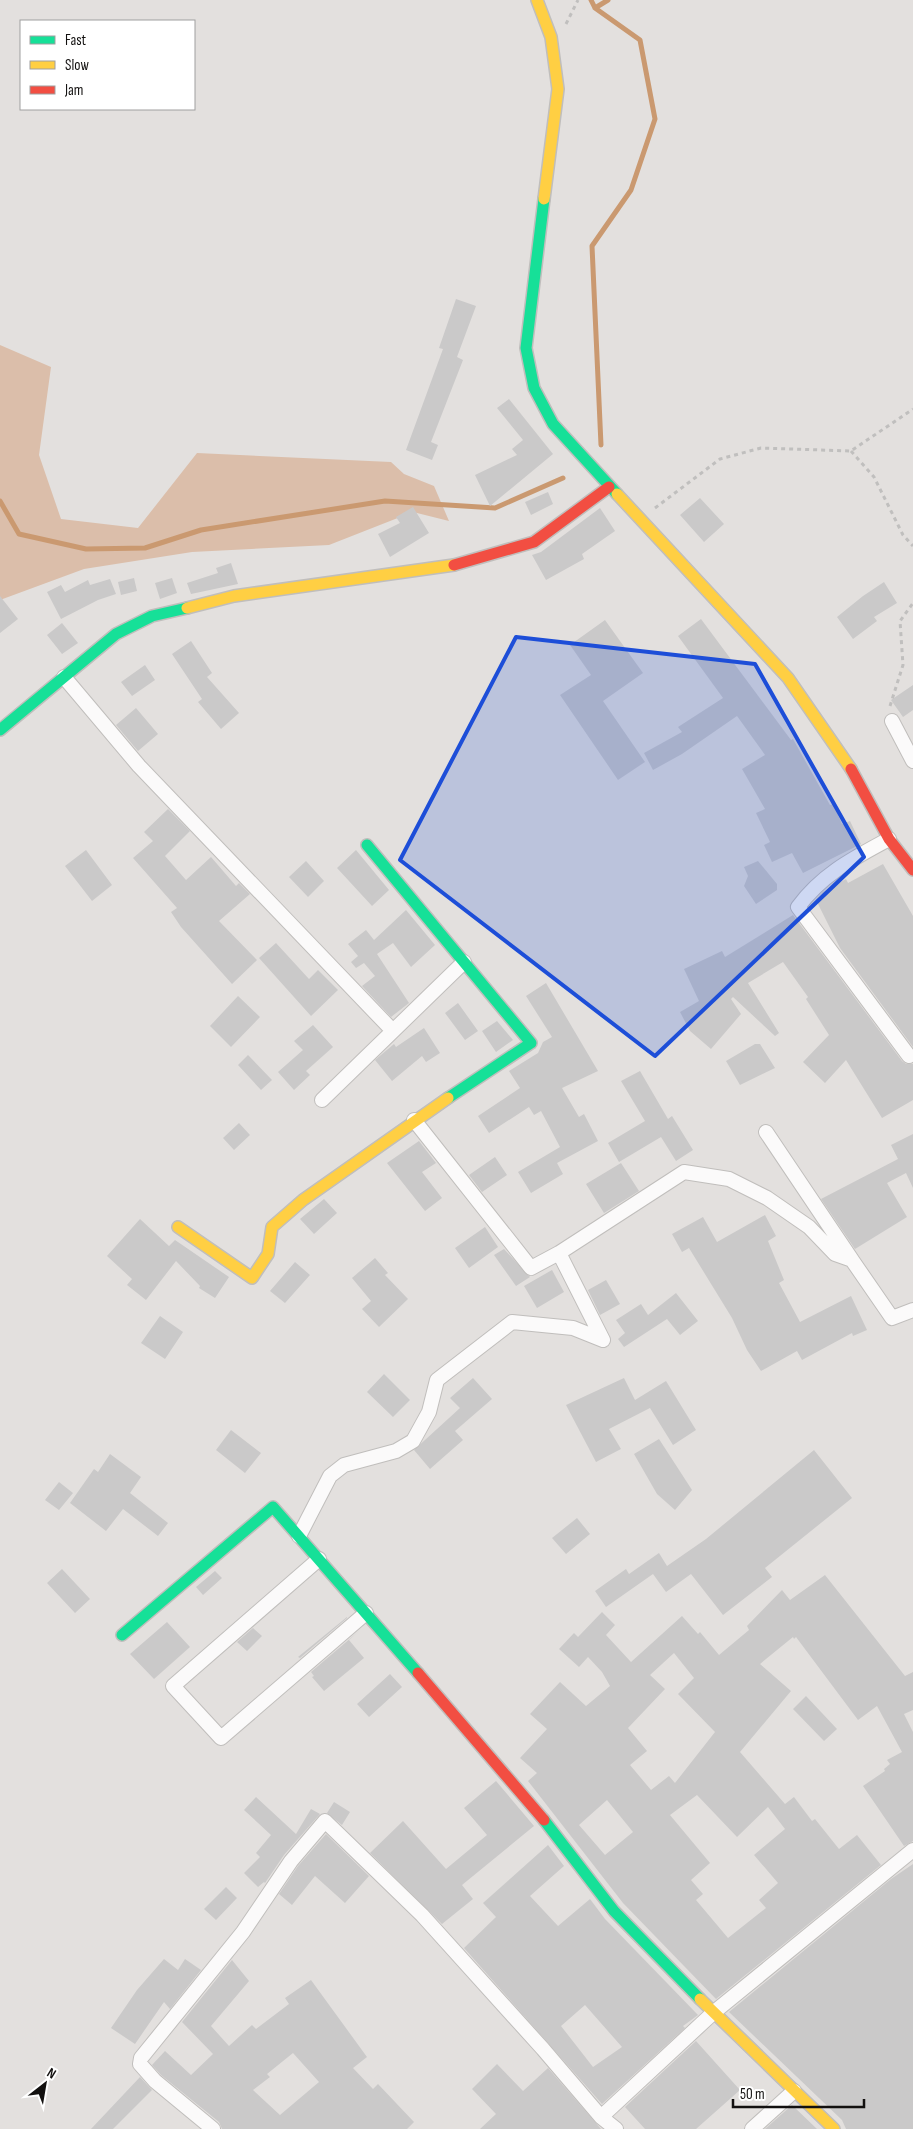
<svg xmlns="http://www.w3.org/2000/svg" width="913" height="2129" viewBox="0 0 913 2129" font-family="'Sofia Sans Condensed',sans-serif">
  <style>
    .green { fill: #dbbeaa }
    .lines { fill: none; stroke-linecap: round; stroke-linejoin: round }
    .stream { stroke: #ca9970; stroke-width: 5 }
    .building { fill: #cac9c9; fill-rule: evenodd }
    .street-casing { stroke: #c0bebc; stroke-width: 16 }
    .fast-casing { stroke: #c0bebc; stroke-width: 14 }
    .slow-casing { stroke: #c0bebc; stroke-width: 14 }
    .jam-casing { stroke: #c0bebc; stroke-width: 14 }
    .path { stroke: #c0bfbe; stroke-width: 3; stroke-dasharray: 4 4; stroke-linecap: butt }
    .street { stroke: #fbfafa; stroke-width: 14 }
    .fast { stroke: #16e098; stroke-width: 11 }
    .slow { stroke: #ffcf43; stroke-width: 11 }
    .jam { stroke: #f24e42; stroke-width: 11 }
    .marked { fill: #1d4ed8; fill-opacity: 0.2; stroke: #1d4ed8; stroke-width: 4; stroke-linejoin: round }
  </style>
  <rect width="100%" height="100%" fill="#e3e0de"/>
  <path class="green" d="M0 345 51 367 39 455 61 519 138 528 197 453 391 462 404 474 434 486 449 521 413 512 329 545 192 552 84 569 0 600Z"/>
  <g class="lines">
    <path class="stream" d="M591 0 595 8
      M601 445 592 246 631 190 655 119 640 40 595 8 608 0
      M0 501 19 534 86 549 145 548 201 530 385 501 495 508 563 478"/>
  </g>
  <path class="building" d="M456 299 476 306 457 357 463 360 431 442 438 445 432 460 406 450 443 349 439 348Z
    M509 399 553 454 490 506 475 475 517 455 512 449 523 440 497 408Z
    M548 492 553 504 531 515 525 502Z
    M700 498 724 524 704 542 680 515Z
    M413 507 429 533 390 557 378 534 400 523 396 517Z
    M600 508 615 531 582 554 584 559 546 580 532 555 541 552Z
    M231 563 238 584 191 594 187 583 218 573 216 568Z
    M134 578 137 591 121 595 118 582Z
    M172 578 177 593 160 599 155 583Z
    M110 579 116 594 98 600 61 619 47 592 61 585 65 592 88 580 90 585Z
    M884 582 897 603 874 617 877 621 853 639 837 617 863 596Z
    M0 596 18 619 0 633Z
    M701 619 791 740 793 739 830 805 833 804 842 824 850 821 861 844 803 873 792 853 772 862 764 845 770 842 756 813 765 809 742 769 765 755 737 716 682 754 653 770 644 753 682 732 678 727 723 698 678 636Z
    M605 620 643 673 603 701 645 762 618 780 560 695 591 675 570 645Z
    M62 623 78 643 62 654 47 635Z
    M191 641 212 673 207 677 239 713 221 729 198 702 202 699 172 654Z
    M145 665 155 680 132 696 121 682Z
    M913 685V710L903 717 891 700Z
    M136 708 158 734 138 751 116 725Z
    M168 809 190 831 165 856 186 880 211 857 236 886 239 883 250 894 219 921 257 960 232 984 181 927 171 912 177 908 133 858 153 841 144 832Z
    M86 850 112 885 92 901 65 866Z
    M356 850 389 890 372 906 337 868Z
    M306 861 324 881 308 897 289 877Z
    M758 861 777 884V890L756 904 744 886 748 876 744 867Z
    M883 864 913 916V1047L840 948 816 900 823 892 846 879 848 883Z
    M406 910 435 945 411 967 393 943 377 954 409 1003 391 1017 362 986 375 976 364 963 356 968 351 962 358 956 348 944 366 930 374 940Z
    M793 915 902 1061 906 1064H913V1100L882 1118 846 1060 825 1083 803 1062 829 1035 806 999 808 997 783 962 748 983 779 1033 775 1036 733 997 731 999 741 1014 711 1049 690 1031 680 1012 699 1001 684 969 722 951 725 957Z
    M276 943 309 979 318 970 338 990 311 1016 259 958Z
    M546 983 598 1071 562 1088 579 1117 584 1114 598 1141 557 1163 563 1174 531 1193 518 1172 560 1147 541 1111 534 1115 529 1107 489 1133 478 1116 520 1088 509 1071 538 1053 543 1042 552 1037 526 996Z
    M238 996 260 1017 231 1047 210 1026Z
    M458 1003 478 1031 465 1040 445 1013Z
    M497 1021 513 1040 496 1052 482 1031Z
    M313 1025 333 1047 306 1071 310 1075 294 1090 278 1072 303 1050 294 1041Z
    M424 1028 440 1053 426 1062 422 1056 392 1081 375 1060 394 1044 396 1047Z
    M755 1044H760L775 1068 740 1085 726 1061Z
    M248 1055 272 1080 261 1090 238 1065Z
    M640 1071 668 1119 672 1116 693 1150 676 1161 661 1137 619 1162 608 1143 645 1121 621 1081Z
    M239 1123 250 1135 234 1150 223 1138Z
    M913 1134V1188L906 1173 887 1183 907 1217 855 1249 821 1199 898 1159 891 1145Z
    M419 1141 436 1163 422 1172 442 1198 425 1211 387 1163Z
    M495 1157 507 1175 482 1192 469 1175Z
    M621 1163 639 1191 604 1213 586 1184Z
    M324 1199 337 1213 314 1234 300 1219Z
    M765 1215 776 1236 768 1241 784 1280 779 1283 800 1322 851 1296 867 1330 853 1336 852 1333 802 1360 797 1351 761 1371 747 1350 732 1318 689 1248 682 1252 672 1234 703 1217 717 1242Z
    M140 1219 169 1246 175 1240 229 1277 215 1298 199 1288 200 1286 176 1261 146 1300 127 1285 132 1279 107 1256Z
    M485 1227 498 1247 469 1268 455 1248Z
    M504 1249 530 1277 516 1286 494 1255Z
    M375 1258 388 1273 385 1275 408 1299 379 1327 362 1309 371 1301 352 1278Z
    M295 1262 310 1275 285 1303 270 1291Z
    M552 1270 564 1292 537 1308 524 1286Z
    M606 1280 620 1304 600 1315 588 1290Z
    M676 1293 698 1321 680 1335 667 1319 624 1347 618 1339 625 1333 616 1320 641 1304 648 1315Z
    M160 1316 183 1332 165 1359 141 1343Z
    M384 1374 410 1400 393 1417 367 1392Z
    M473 1378 492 1399 455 1431 463 1440 430 1469 414 1450 460 1408 450 1398Z
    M624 1378 635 1400 666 1381 696 1430 673 1445 650 1408 609 1429 621 1449 596 1462 566 1405Z
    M231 1430 261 1453 245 1473 216 1450Z
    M659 1439 692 1490 675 1510 657 1494 634 1454Z
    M814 1450 852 1498 765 1568 772 1577 723 1615 691 1574 666 1592 653 1574 606 1607 595 1591 626 1569 629 1574 659 1553 667 1566 706 1539Z
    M110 1454 141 1477 130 1493 168 1523 158 1536 123 1509 106 1531 70 1503 94 1469 98 1472Z
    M59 1482 73 1493 59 1510 45 1500Z
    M577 1518 590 1534 566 1554 552 1538Z
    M62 1569 90 1599 75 1613 47 1583Z
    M215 1571 222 1578 203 1595 196 1587Z
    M825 1575 905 1676 913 1672V1710L904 1714 913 1732V1841L904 1846 863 1786 885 1771 884 1769 890 1764 887 1760 902 1752 877 1706 858 1720 796 1637 794 1639 793 1637 760 1664 791 1691 740 1752 785 1804 794 1797 812 1821 815 1819 839 1849 857 1835 881 1865 716 1999 623 1903 528 1781 537 1773 520 1758 547 1729 530 1714 560 1682 586 1706 610 1686 602 1672 588 1657 579 1667 559 1649 574 1633 578 1637 602 1612 615 1625 606 1635 631 1662 682 1616 698 1634 700 1632 719 1655 749 1630 747 1626 782 1590 790 1600ZM674 1653 694 1678 678 1694 715 1732 675 1783 669 1776 651 1790 630 1765 647 1751 628 1728 665 1689 650 1675ZM697 1795 737 1837 768 1807 785 1829 754 1855 778 1883 759 1900 766 1908 728 1938 696 1900 703 1894 691 1880 710 1863 670 1815ZM607 1800 633 1832 605 1855 579 1825Z
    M347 1617V1618L300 1658 298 1657Z
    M167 1622 190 1647 154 1679 130 1654Z
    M253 1628 262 1636 247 1651 237 1642Z
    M359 1631 349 1640 364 1658 324 1691 312 1677 314 1676 311 1672Z
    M390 1674 402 1687 369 1717 357 1704Z
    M806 1696 837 1729 824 1741 793 1709Z
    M496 1781 534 1826 462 1885 473 1899 442 1924 370 1853 403 1821 446 1869 487 1835 464 1808Z
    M256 1797 296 1834 311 1809 320 1814 284 1855 265 1883 264 1882 258 1887 244 1873 260 1857 256 1853 271 1835 244 1810Z
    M334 1802 350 1812 342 1825 327 1813Z
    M326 1834 369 1876 345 1903 315 1876 292 1905 279 1894 298 1866Z
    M548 1845 564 1866 530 1896 558 1926 590 1899 605 1919 698 2015 683 2026 685 2028 602 2104 464 1948 496 1917 483 1903ZM585 2005 622 2047 593 2067 561 2026Z
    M913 1864V2129H846L842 2120 729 2012 891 1879Z
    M226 1887 237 1898 216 1920 204 1909Z
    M164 1959 178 1970 185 1959 201 1970 170 2009 164 2002 135 2044 111 2028 137 1990Z
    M232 1960 249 1981 211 2026 229 2046 252 2025 256 2029 289 2004 285 1998 311 1980 367 2057 353 2068 373 2089 378 2084 414 2122 407 2129H222L219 2122 161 2075 152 2065 165 2051 191 2075 213 2054 182 2022ZM293 2053 319 2082 280 2115 253 2090 270 2077 267 2074Z
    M696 2041 740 2090 696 2129H645L625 2107Z
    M497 2064 523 2091 548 2068 601 2129H480L496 2114 472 2089Z
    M140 2077 152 2090 113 2129H91Z
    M792 2105 817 2129H765Z"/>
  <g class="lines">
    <g class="street-casing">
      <path id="street" d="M64 677 139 766 393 1031
        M892 721 913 761
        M889 839C854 858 822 874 798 907L909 1056
        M322 1100 464 962
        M414 1120 531 1268 559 1253
        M766 1132 852 1260
        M603 1340 559 1253 684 1172 729 1179 767 1198 809 1227 835 1254 852 1260 892 1318 913 1310
        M299 1536 330 1476 344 1465 396 1451 413 1441 429 1412 437 1380 512 1322 573 1328 603 1340
        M319 1559 173 1686 221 1738 366 1613
        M601 2117 713 2013 913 1850
        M213 2129 155 2081 140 2064 141 2058 243 1932 291 1861 325 1821 422 1915 543 2049 601 2117 616 2129
        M752 2129 794 2091"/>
    </g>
    <g class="fast-casing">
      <path id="fast" d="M544 199 526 348 534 388 553 424 617 494
        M0 730 116 634 152 616 187 608
        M367 845 531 1043 448 1098
        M122 1635 273 1507 418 1673
        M544 1820 614 1911 700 1999"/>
    </g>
    <g class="slow-casing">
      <path id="slow" d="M537 0 551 37 558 89 544 199
        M617 494 788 678 851 769
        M187 608 234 596 454 565
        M178 1227 252 1278 268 1254 272 1227 303 1200 448 1098
        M700 1999 834 2129"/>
    </g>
    <g class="jam-casing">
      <path id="jam" d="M454 565 534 542 609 487
        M851 769 889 839 913 870
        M418 1673 544 1820"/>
    </g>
    <path class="path" d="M566 24 578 0
      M851 451 874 477 903 535 913 546
      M655 508 720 459 761 448 851 451 913 409
      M890 706 903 665 900 621 913 603"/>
    <use href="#street" class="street"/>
    <use href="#fast" class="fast"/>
    <use href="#slow" class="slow"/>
    <use href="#jam" class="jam"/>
  </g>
  <path class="marked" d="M516 637 755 664 864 857 655 1056 400 860Z"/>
  <rect x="20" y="20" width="175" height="90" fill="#ffffff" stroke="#a09f9f"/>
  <rect x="30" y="36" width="25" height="8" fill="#16e098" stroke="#a09f9f"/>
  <text x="65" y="45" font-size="15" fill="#12100f">Fast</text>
  <rect x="30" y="61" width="25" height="8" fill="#ffcf43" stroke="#a09f9f"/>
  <text x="65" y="70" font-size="15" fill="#12100f">Slow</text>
  <rect x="30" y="86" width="25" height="8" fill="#f24e42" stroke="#a09f9f"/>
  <text x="65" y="95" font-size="15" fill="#12100f">Jam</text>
  <g transform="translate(45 2084) rotate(31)" stroke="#ffffff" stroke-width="4" paint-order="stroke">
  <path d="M0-4L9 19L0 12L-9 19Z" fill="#12100f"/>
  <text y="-8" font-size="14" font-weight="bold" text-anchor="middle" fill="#12100f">N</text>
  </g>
  <path d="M733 2099v8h131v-8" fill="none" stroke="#12100f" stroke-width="2.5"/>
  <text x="740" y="2099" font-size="15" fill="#12100f" stroke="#ffffff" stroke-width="4" paint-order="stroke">50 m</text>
</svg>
